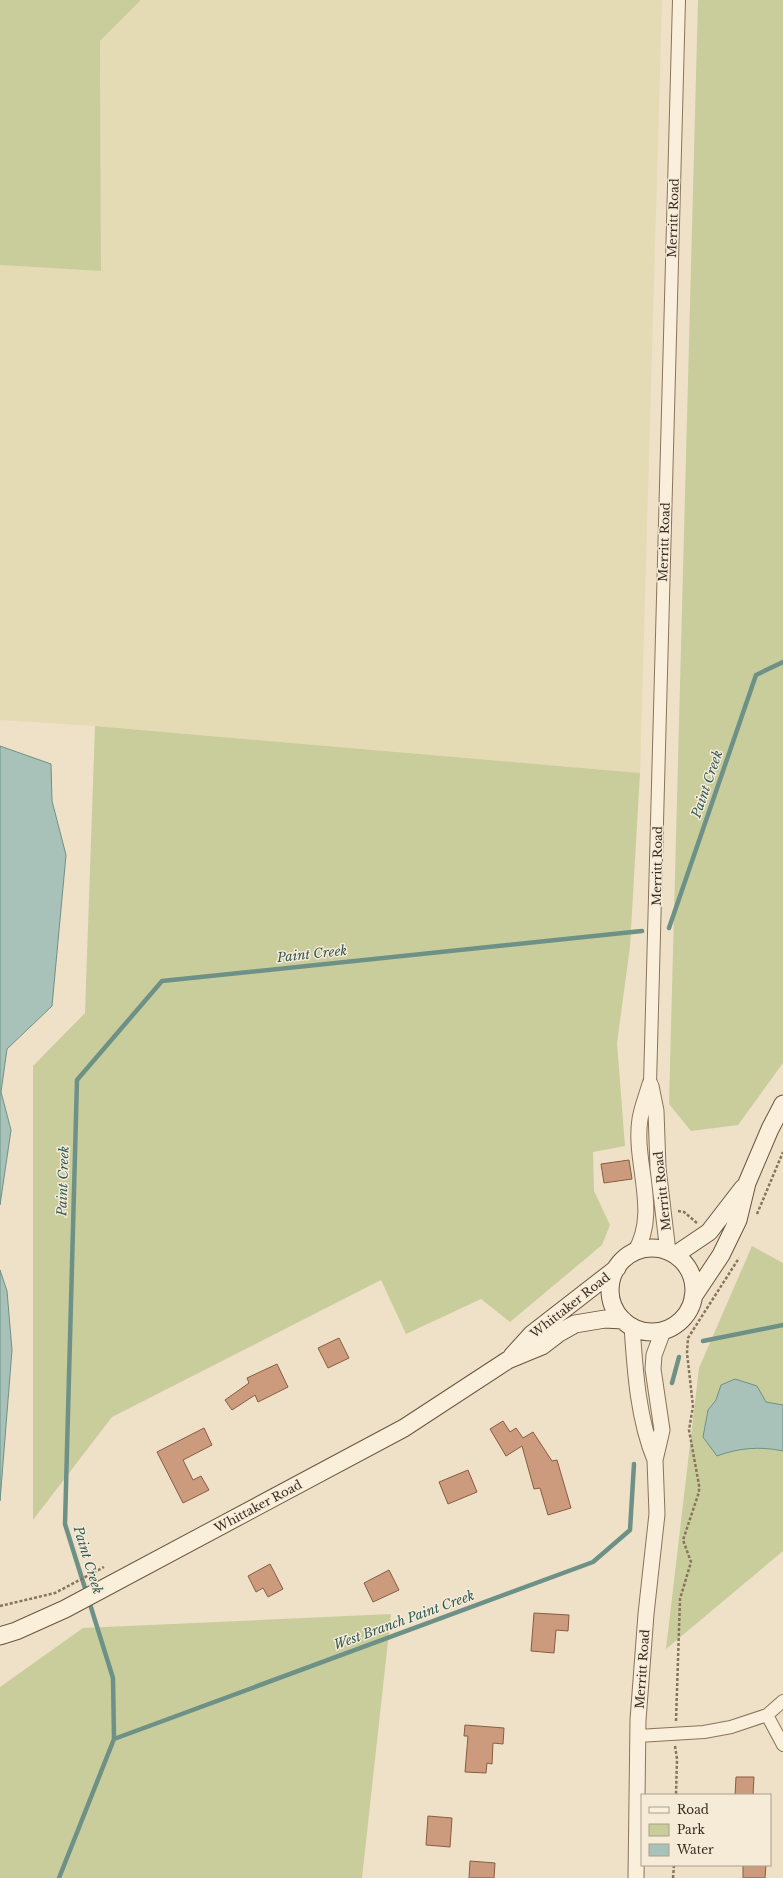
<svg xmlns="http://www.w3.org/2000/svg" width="783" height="1878" viewBox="0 0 783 1878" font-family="'Libre Baskerville',serif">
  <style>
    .farmland { fill: #e4dab4 }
    .green { fill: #c9cd9b }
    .water { fill: #a8c2b9; stroke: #6e9187 }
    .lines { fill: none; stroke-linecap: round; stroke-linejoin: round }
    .stream { stroke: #6e9187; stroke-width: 4.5 }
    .building { fill: #cc9b7d; stroke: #895c42 }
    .minor-casing { stroke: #8a735c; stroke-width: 14 }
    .tertiary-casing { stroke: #8a735c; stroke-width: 17 }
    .secondary-casing { stroke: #6c543f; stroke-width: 19 }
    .path { stroke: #8a735c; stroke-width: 2.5; stroke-dasharray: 3 2; stroke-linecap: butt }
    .minor { stroke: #f9efdb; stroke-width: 12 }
    .tertiary { stroke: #f9efdb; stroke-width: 15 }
    .secondary { stroke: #f9efdb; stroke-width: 17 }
    .labels { text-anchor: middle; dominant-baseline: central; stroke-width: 3; stroke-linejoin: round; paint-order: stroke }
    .street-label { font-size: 12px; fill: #3a2c20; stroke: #f6ebd7 }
    .water-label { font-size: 13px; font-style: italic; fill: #2f5a56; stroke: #f6ebd7 }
  </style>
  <rect width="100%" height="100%" fill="#eee1c7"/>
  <path class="farmland" d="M141 0H662L640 773 95 726 0 720V265L101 271 100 41Z"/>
  <path class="green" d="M0 0H141L100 41 101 271 0 265Z
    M698 0H783V1063L738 1125 691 1131 669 1104Z
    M95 726 640 773 630 947 617 1043 625 1146 593 1152 594 1191 610 1225 602 1245 510 1322 481 1299 406 1334 381 1280 112 1417 33 1520V1066L85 1013Z
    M752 1246 783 1263V1551L666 1649 699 1368Z
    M391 1614 362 1878H0V1687L83 1628Z"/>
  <path class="water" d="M0 746 51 764 52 801 66 855 52 1006 7 1049 1 1092 11 1130 0 1205Z
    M0 1270 7 1291 12 1350 0 1501Z
    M735 1379 757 1386 766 1402 783 1405V1451C760 1446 738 1448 717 1456L703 1437 708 1410 716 1400 721 1385Z"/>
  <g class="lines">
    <path class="stream" d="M669 928 756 675 783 662
      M703 1341 783 1325
      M672 1383 679 1357
      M114 1739 593 1562 630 1530 634 1464
      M59 1878 114 1739 113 1678 65 1524 77 1080 162 981 642 931"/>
  </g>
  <path class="building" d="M629 1160 632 1179 604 1183 601 1164Z
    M339 1338 349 1358 328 1368 318 1348Z
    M277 1364 288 1387 258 1402 255 1395 232 1410 225 1400 249 1383 247 1378Z
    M503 1421 510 1432 516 1428 523 1438 533 1432 552 1461 557 1460 571 1508 548 1515 540 1488 534 1489 522 1446 506 1456 490 1429Z
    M204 1428 212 1445 183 1460 193 1480 201 1476 209 1490 183 1503 157 1452Z
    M468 1470 477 1492 448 1504 439 1482Z
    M270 1564 283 1589 268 1597 263 1588 256 1592 248 1576Z
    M389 1570 399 1590 373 1602 364 1583Z
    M534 1613 569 1615 568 1631 556 1630 554 1653 531 1651Z
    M465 1725 504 1728 503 1744 493 1743 492 1764 487 1763 486 1773 465 1772 468 1736H464Z
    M736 1777H754L753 1795H735Z
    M428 1816 452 1818 450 1847 426 1845Z
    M470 1861 495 1863 494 1878H469Z
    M743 1865H766L765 1878H743Z"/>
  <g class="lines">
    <g class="minor-casing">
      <path id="minor" d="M650 1084 679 0
        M767 1715 783 1745
        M638 1736 704 1732 731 1727 767 1715 783 1701"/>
    </g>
    <g class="tertiary-casing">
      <path id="tertiary" d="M651 1086 656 1111 658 1168 668 1252
        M635 1252C660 1212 633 1162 640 1119 642 1107 647 1095 650 1084
        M632 1326C635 1371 638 1419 655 1460
        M636 1878 638 1720 646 1614 657 1514 655 1460 662 1430 653 1369 654 1355 663 1331"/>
    </g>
    <g class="secondary-casing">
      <path id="secondary" d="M610 1290a42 42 0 1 1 84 0a42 42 0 1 1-84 0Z
        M675 1255 709 1232 743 1188
        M693 1297 721 1255 738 1220 747 1183 770 1129 783 1104
        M512 1356 532 1334 617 1268
        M0 1636 16 1631 65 1609 404 1428 508 1360 542 1346 559 1333 575 1324 605 1319 623 1320"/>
    </g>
    <path class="path" d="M678 1211 684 1212 697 1223
      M757 1214 783 1152
      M0 1606 55 1593 104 1567
      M676 1721 680 1599 691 1562 683 1540 699 1492V1485L689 1430 693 1406 687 1353 688 1338 739 1258
      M675 1746 677 1759 676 1795
      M673 1878 674 1865"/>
    <use href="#minor" class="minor"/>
    <use href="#tertiary" class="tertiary"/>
    <use href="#secondary" class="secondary"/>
  </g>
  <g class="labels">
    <g class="street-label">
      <text transform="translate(673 218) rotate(-88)">Merritt Road</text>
      <text transform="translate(664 542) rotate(-88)">Merritt Road</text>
      <text transform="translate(657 866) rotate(-89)">Merritt Road</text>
      <text transform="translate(662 1191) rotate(-96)">Merritt Road</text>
      <text transform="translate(570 1305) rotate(-38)">Whittaker Road</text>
      <text transform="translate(258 1506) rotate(-28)">Whittaker Road</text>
      <text transform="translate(642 1669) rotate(-86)">Merritt Road</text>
    </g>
    <g class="water-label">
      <text transform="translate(707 784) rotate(-71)">Paint Creek</text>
      <text transform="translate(312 954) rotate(-6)">Paint Creek</text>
      <text transform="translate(63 1181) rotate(-88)">Paint Creek</text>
      <text transform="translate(88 1560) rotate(73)">Paint Creek</text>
      <text transform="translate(404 1620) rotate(-20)">West Branch Paint Creek</text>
    </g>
  </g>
  <rect x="641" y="1794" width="130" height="72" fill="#f6ebd7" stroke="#ab9f8e"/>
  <rect x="649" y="1807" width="20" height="6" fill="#f9efdb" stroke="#ab9f8e"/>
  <text x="677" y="1814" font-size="12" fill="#3a2c20">Road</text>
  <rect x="649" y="1824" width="20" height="12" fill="#c9cd9b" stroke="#ab9f8e"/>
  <text x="677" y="1834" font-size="12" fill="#3a2c20">Park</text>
  <rect x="649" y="1844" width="20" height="12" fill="#a8c2b9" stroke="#ab9f8e"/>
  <text x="677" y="1854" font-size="12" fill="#3a2c20">Water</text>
</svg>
